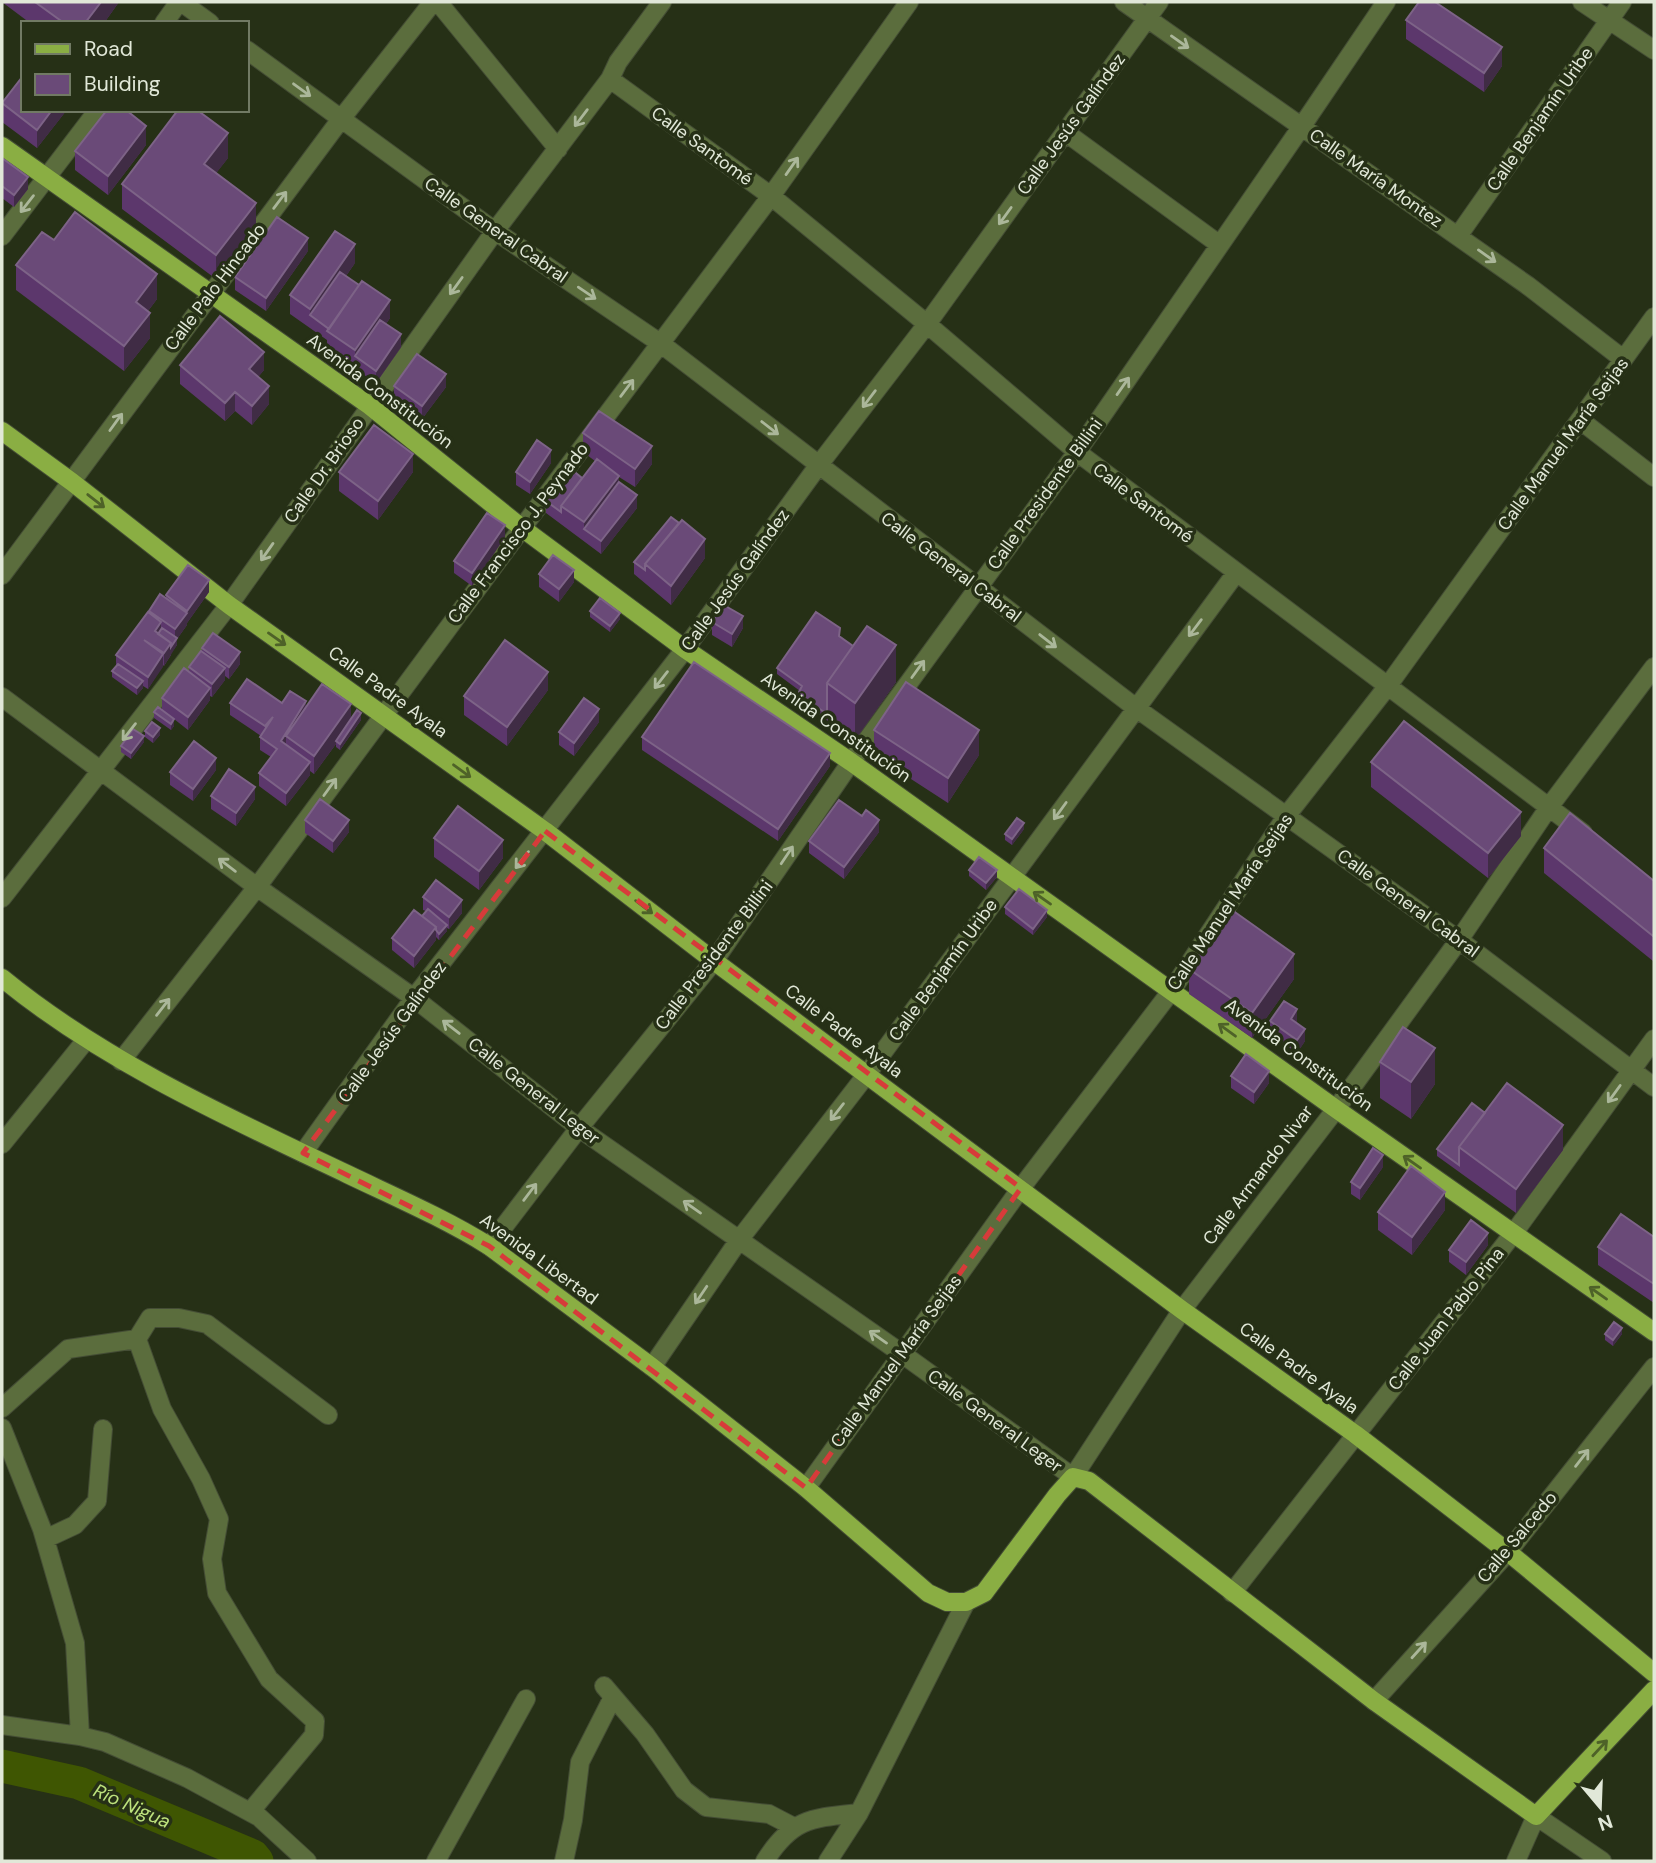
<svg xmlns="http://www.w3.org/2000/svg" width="1656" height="1863" viewBox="0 0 1656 1863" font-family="'DM Sans',sans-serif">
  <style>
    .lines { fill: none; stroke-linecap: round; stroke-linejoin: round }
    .river { stroke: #3f5602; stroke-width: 33 }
    .minor-casing { stroke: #444d35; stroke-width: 20 }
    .major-casing { stroke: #444d35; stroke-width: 20 }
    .minor { stroke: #5b6d3d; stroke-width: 18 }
    .major { stroke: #8aae43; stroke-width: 18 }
    .wall { fill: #5c376c }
    .shaded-wall { fill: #402c45 }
    .building { fill: #6a4a78; stroke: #7d6387; stroke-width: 2 }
    .oneway { stroke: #abb79a }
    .oneway2 { stroke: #4e6228 }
    .marked { fill: none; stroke: #d73b3a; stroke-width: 5; stroke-dasharray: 14 9; stroke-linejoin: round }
    .labels { text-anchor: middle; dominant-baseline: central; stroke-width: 7; stroke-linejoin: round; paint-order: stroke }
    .street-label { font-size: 18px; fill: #e1e8d8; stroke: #263016 }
    .water-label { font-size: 19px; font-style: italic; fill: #bde27d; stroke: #263016 }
  </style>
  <rect width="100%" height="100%" fill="#263016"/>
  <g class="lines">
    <path class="river" d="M2 1766 79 1783 253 1856 257 1861"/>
    <g class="minor-casing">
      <path id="minor" d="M181 2 210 23
        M438 2 558 149
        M1124 2 1527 285 1623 359
        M1582 2 1654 50
        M164 23 179 2
        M247 50 495 231 660 343 1136 708 1459 940 1654 1087
        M610 79 771 196 927 324 1077 452 1583 833
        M1065 132 1220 245
        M2 236 98 110
        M1458 236 1622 2
        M1580 420 1654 477
        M2 575 341 119 433 2
        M2 697 257 887 414 998 579 1128 901 1353 1073 1477 1182 1310 1336 1109 1459 940 1549 807 1654 667
        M2 898 229 605 495 231 610 79 618 62 662 2
        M121 1061 257 887 522 528 771 196 909 2
        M2 1144 86 1040
        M303 1153 414 998 685 649 818 466 927 324 1159 2
        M489 1246 579 1128 714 961 851 762 1077 452 1302 126 1386 2
        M137 1339 162 1409 201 1479 219 1519 212 1559 217 1593 269 1679 315 1721 314 1735 250 1812
        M652 1367 739 1240 867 1074 1236 573
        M2 1408 68 1349 137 1339 150 1318H179L207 1324 328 1415
        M2 1428 42 1529 75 1643 80 1736
        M806 1488 1021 1188 1172 990 1287 815 1387 687 1654 317
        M45 1539 75 1525 97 1501 103 1429
        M1232 1593 1513 1234 1654 1039
        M604 1686 645 1734 684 1790 706 1807 769 1814 794 1827
        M1374 1701 1508 1552 1654 1367
        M2 1725 80 1736 105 1742 187 1778 259 1817 307 1861
        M436 1861 526 1699
        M564 1861 573 1820 580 1762 613 1697
        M765 1861C792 1818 812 1818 859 1813
        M828 1861 859 1813 966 1602
        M1516 1861 1536 1816 1602 1861"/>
    </g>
    <g class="major-casing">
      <path id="major" d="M2 146 370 406 522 528 685 649 851 762 1336 1109 1654 1332
        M2 431 72 482 229 605 545 831 714 961 1182 1310 1355 1434 1508 1552 1654 1673
        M2 978C103 1061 229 1118 347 1174 395 1197 444 1218 489 1246L652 1367 806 1488 928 1593 947 1602H966L984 1593 1057 1495 1073 1477 1089 1481 1374 1701 1536 1816 1654 1690"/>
    </g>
    <use href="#minor" class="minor"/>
    <use href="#major" class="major"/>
  </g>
  <path class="wall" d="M2 2H119L104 23H30Z
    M1406 20 1502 66 1484 92 1406 39Z
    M2 103 66 110V111L37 148 2 122Z
    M146 145 108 195 75 170V151Z
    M2 158 28 189 14 207 2 198Z
    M228 158 216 173 256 228 216 279 122 209V184Z
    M54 240 157 299 148 311 150 338 124 371 16 290V265Z
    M308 251 266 311 235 290V277Z
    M355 263 346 276 390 318 386 324 401 347 376 383 327 350V340L290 314V295Z
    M180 365 264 370 258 377 269 404 252 425 235 411 225 421 180 384Z
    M394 386 446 387 422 419 394 399Z
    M583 433 652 464 635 487 619 477V482L637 508 601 554 546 513V501L582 478 595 461 583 452Z
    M551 463 530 494 516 485V472Z
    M339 472H413L378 520 339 491Z
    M505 537 472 586 454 573V561Z
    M705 558 671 605 634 574V562Z
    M539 574 574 582 559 602 539 587Z
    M209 592 187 623V625L177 639V645L171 653V655L164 666 163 665 148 689 143 686V688L137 695 112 677V671L116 666V655L149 613V611L166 598V595Z
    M590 611 620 619 610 632 590 617Z
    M712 622 743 628 732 647 712 635Z
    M840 636 896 682 855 740 798 700V694L800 691 777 674V668Z
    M202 648 240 664 229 679 225 676V680L212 697 210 696V700L188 730 174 719V726L171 730 154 718V712L162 710V698L189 671V667L202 651Z
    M548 690 507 746 464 715V696Z
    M230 703H282L306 706 351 719 361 720 340 750 336 747V744L314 774 310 771V775L286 806 259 786V773L271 757 260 750V737L261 736 230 715Z
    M599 722 574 756 559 745V732Z
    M874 730 979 755 948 803 874 755Z
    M145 731 160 735 153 743 145 737Z
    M642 737 830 766 778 841 642 750Z
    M144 742 131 759 121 752V746Z
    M1371 762 1521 836 1488 878 1371 787Z
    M216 770 193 801 170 785V772Z
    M211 796 255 799 236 826 211 809Z
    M305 820 349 832 333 853 305 833Z
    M1024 829 1012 845 1005 840V834Z
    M879 832 844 879 809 853V841Z
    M434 838 503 858 479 890 434 857Z
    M1544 848 1654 881V959L1653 961 1544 873Z
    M969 870 997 877 986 890 969 876Z
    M423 897 462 913 449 929 447 928V931L439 940 436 937V940L414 968 392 950V938L422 916 426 911 423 910Z
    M1005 907 1047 917 1033 935 1005 914Z
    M1189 969 1294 979 1252 1038 1189 994Z
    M1270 1021 1297 1022 1296 1023 1305 1041 1297 1053 1270 1034Z
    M1380 1062 1435 1084 1411 1119 1380 1098Z
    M1231 1076 1269 1083 1254 1104 1231 1088Z
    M1485 1113 1563 1150 1516 1213 1437 1156V1149Z
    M1383 1167 1360 1200 1351 1194V1182Z
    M1445 1210 1412 1255 1378 1230V1212Z
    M1654 1237V1303L1598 1265V1247Z
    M1488 1245 1466 1275 1449 1262V1250Z
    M1605 1334H1622L1613 1346 1605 1340Z"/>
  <path class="shaded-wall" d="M101 2H119L104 23H85Z
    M1502 47V66L1484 92V73Z
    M52 110 66 111 37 148V130Z
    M146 126V145L108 195V176Z
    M228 133V158L204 189V164Z
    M28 177V189L14 207V195Z
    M256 203V228L216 279V255Z
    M308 238V251L266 311V298Z
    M355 244V263L316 319 310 315V309Z
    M157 274V299L136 327V302Z
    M390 300V318L361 360 355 356V350Z
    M150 313V338L124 371V346Z
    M401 334V347L376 383V371Z
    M264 352V370L249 388V369Z
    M446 374V387L422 419V406Z
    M269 386V404L252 425V406Z
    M235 392V411L225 421V403Z
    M652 446V464L635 487V469Z
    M551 450V463L530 494V482Z
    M413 454V472L378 520V501Z
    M619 476V494L584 529V541V522Z
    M637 495V508L601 554V541Z
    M505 525V537L472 586V573Z
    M705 539V558L671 605V586Z
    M574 570V582L559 602V589Z
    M209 580V592L187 623V611Z
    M187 613V625L177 639V645L164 666V653L171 643 175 641V629Z
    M620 613V619L610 632V626Z
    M743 616V628L732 647V634Z
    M161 622V634L158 639 155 631Z
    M896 645V682L855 740V703Z
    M240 652V664L229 679V667Z
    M163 654V667L148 689V677Z
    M225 668V680L212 697V684Z
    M548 672V690L507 746V727Z
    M143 681V688L137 695V688Z
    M210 688V700L188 730V717Z
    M306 701V714L286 736V746L281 741Z
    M351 704V722L336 741V744L314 774V756Z
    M599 709V722L574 756V743Z
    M361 713V720L340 750V744Z
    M174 719V726L171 730V724Z
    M160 728V735L153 743V737Z
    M979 730V755L948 803V778Z
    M144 736V742L131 759V753Z
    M830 753V766L778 841V829Z
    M216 758V770L193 801V789Z
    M310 762V775L286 806V793Z
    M255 787V799L236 826V813Z
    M1521 812V836L1488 878V853Z
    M349 820V832L333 853V841Z
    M879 820V832L844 879V867Z
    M1024 823V829L1012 845V839Z
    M503 840V858L479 890V871Z
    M997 870V877L986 890V883Z
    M462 900V913L449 929V917Z
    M1047 910V917L1033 935V929Z
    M447 925V931L439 940V934Z
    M436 927V940L414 968V956Z
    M1654 934V959L1653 961V936Z
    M1294 954V979L1252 1038V1013Z
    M1297 1009V1022L1291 1032V1019Z
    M1305 1029V1041L1297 1053V1040Z
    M1435 1048V1084L1411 1119V1082Z
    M1269 1071V1083L1254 1104V1092Z
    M1563 1125V1150L1516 1213V1189Z
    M1383 1155V1167L1360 1200V1188Z
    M1445 1192V1210L1412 1255V1237Z
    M1488 1233V1245L1466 1275V1262Z
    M1622 1328V1334L1613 1346V1340Z"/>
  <path class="building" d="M35 2H101L85 23H64Z
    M1419 2H1435L1502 47 1484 73 1406 20Z
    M23 76V110H52L37 130 2 103Z
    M107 110H126L146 126 108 176 75 151Z
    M178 110H197L228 133 204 164 256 203 216 255 122 184Z
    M2 158 28 177 14 195 2 186Z
    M75 212 157 274 136 302 150 313 124 346 16 265 42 232 54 240Z
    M277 217 308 238 266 298 235 277Z
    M335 231 355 244 310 309 290 295Z
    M340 272 359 285 329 329 310 315Z
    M362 281 390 300 355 350 327 331Z
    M220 316 264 352 249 369 269 386 252 406 235 392 225 403 180 365Z
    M380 320 401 334 376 371 355 356Z
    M417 354 446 374 422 406 394 386Z
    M599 411 652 446 635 469 583 433Z
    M374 425 413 454 378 501 339 472Z
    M537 440 551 450 530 482 516 472Z
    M597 459 619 476 584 522 561 506Z
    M571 469 582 478 561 506V512L546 501Z
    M619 482 637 495 601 541 584 529Z
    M487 513 505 525 472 573 454 561Z
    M671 517 679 523 645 564V570L634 562Z
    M682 520 705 539 671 586 645 564Z
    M553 555 574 570 559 589 539 574Z
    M188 565 209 580 187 611 166 595Z
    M160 594 187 613 175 629 149 611Z
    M600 598 620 613 610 626 590 611Z
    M722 604 743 616 732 634 712 622Z
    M148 612 161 622 155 631 171 643 164 653 144 640 163 654 148 677 116 655Z
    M816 612 840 628 839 636 853 646 827 683V714L798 694 802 686 777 668Z
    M867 626 896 645 855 703 827 683Z
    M162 628 177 638 171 647V643L158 634Z
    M213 633 240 652 229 667 202 648Z
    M505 640 548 672 507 727 464 696Z
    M201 651 225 668 212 684 189 667Z
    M694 662 830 753 778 829 642 737Z
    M118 664 143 681 137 688 112 671Z
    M184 668 210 688 188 717 162 698Z
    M247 679 282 703 290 691 306 701 281 741 310 762 286 793 259 773 277 749 260 737 273 717 265 726 230 703Z
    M906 682 979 730 948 778 874 730Z
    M322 684 351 704 314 756 286 736Z
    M584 698 599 709 574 743 559 732Z
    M158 707 174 719 171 724 154 712Z
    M357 710 361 713 340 744 336 741Z
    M1404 721 1521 812 1488 853 1371 762Z
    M152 722 160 728 153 737 145 731Z
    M133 729 144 736 131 753 121 746Z
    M194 741 216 758 193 789 170 772Z
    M229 769 255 787 236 813 211 796Z
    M320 799 349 820 333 841 305 820Z
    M839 800 862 816 866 810 879 820 844 867 809 841Z
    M458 806 503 840 479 871 434 838Z
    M1570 813 1654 881V934L1653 936 1544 848Z
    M1017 818 1024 823 1012 839 1005 834Z
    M979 857 997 870 986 883 969 870Z
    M436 880 462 900 449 917 423 897Z
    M1019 889 1047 910 1033 929 1005 907Z
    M428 909 447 925 439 934 436 930V927L422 916Z
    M414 910 436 927 414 956 392 938Z
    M1232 910 1294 954 1252 1013 1189 969Z
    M1284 1001 1297 1009 1291 1019 1305 1029 1297 1040 1270 1021Z
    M1403 1027 1435 1048 1411 1082 1380 1062Z
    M1246 1054 1269 1071 1254 1092 1231 1076Z
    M1507 1083 1563 1125 1516 1189 1459 1147Z
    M1472 1103 1485 1113 1459 1147V1165L1437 1149Z
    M1373 1148 1383 1155 1360 1188 1351 1182Z
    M1411 1166 1445 1192 1412 1237 1378 1212Z
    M1621 1214 1654 1237V1284L1598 1247Z
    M1471 1220 1488 1233 1466 1262 1449 1250Z
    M1614 1322 1622 1328 1613 1340 1605 1334Z"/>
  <defs><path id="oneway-shaft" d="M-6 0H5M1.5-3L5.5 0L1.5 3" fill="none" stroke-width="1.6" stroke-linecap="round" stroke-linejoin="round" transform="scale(1.75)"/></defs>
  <g class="oneway">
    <use href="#oneway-shaft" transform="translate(1180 42) rotate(35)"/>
    <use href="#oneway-shaft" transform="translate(302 90) rotate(36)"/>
    <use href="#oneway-shaft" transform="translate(581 118) rotate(127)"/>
    <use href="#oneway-shaft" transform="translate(792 166) rotate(-55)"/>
    <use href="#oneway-shaft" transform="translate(280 200) rotate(-53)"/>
    <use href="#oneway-shaft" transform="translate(27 204) rotate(128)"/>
    <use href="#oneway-shaft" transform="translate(1005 216) rotate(126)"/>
    <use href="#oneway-shaft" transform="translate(1487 256) rotate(35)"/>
    <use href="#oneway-shaft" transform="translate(456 286) rotate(126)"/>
    <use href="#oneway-shaft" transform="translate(587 293) rotate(34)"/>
    <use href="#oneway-shaft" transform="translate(1123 386) rotate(-55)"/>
    <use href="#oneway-shaft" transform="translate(627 388) rotate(-53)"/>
    <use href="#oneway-shaft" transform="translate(869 399) rotate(127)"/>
    <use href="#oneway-shaft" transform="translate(116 422) rotate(-54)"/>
    <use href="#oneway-shaft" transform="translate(770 428) rotate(38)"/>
    <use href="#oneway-shaft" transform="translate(267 552) rotate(125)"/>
    <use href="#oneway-shaft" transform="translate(1195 628) rotate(127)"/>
    <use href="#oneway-shaft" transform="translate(1048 641) rotate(38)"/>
    <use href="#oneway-shaft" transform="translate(918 669) rotate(-54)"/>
    <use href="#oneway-shaft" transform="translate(661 680) rotate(128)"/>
    <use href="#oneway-shaft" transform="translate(129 732) rotate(128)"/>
    <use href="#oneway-shaft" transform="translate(330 787) rotate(-54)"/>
    <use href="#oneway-shaft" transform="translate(1060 811) rotate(126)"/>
    <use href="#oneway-shaft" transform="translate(787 855) rotate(-56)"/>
    <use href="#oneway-shaft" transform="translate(522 860) rotate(128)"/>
    <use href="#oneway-shaft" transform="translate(227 865) rotate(-143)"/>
    <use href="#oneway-shaft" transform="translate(163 1007) rotate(-52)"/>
    <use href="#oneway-shaft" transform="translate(451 1027) rotate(-142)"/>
    <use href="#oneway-shaft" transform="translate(1614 1094) rotate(126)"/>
    <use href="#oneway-shaft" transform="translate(837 1112) rotate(128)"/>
    <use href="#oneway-shaft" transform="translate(530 1192) rotate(-53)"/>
    <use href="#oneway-shaft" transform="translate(692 1207) rotate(-145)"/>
    <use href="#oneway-shaft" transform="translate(701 1295) rotate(124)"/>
    <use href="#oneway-shaft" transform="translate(878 1337) rotate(-145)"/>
    <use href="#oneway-shaft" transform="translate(1582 1458) rotate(-52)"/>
    <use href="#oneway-shaft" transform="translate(1419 1650) rotate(-48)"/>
  </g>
  <g class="oneway2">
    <use href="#oneway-shaft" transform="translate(96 501) rotate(38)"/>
    <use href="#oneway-shaft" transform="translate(277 639) rotate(35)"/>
    <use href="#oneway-shaft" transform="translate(462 771) rotate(36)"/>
    <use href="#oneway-shaft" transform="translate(1042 898) rotate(-145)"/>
    <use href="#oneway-shaft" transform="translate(644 907) rotate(37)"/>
    <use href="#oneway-shaft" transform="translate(1227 1030) rotate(-144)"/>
    <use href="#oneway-shaft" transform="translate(1412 1162) rotate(-145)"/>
    <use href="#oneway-shaft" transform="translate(1598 1293) rotate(-145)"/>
    <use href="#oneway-shaft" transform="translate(1600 1748) rotate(-47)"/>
  </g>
  <path class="marked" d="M545 831 1021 1188 806 1488 489 1246 303 1153Z"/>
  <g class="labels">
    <g class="street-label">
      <text transform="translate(1540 119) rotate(-55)">Calle Benjamín Uribe</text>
      <text transform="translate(1071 124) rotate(-54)">Calle Jesús Galíndez</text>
      <text transform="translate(702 146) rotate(36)">Calle Santomé</text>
      <text transform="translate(1376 178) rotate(35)">Calle María Montez</text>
      <text transform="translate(496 230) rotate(35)">Calle General Cabral</text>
      <text transform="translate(215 287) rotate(-53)">Calle Palo Hincado</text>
      <text transform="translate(380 391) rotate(37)">Avenida Constitución</text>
      <text transform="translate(1563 444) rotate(-54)">Calle Manuel María Seijas</text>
      <text transform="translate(324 470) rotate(-55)">Calle Dr. Brioso</text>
      <text transform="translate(1045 494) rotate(-54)">Calle Presidente Billini</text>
      <text transform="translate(1143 503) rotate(37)">Calle Santomé</text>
      <text transform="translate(518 533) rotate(-53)">Calle Francisco J. Peynado</text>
      <text transform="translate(951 567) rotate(37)">Calle General Cabral</text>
      <text transform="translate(735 580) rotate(-54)">Calle Jesús Galíndez</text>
      <text transform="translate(388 692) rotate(36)">Calle Padre Ayala</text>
      <text transform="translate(836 727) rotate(35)">Avenida Constitución</text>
      <text transform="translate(1230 902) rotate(-56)">Calle Manuel María Seijas</text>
      <text transform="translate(1408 903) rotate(36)">Calle General Cabral</text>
      <text transform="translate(714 955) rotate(-53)">Calle Presidente Billini</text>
      <text transform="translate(943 970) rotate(-54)">Calle Benjamín Uribe</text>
      <text transform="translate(844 1031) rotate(37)">Calle Padre Ayala</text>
      <text transform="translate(392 1032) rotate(-54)">Calle Jesús Galíndez</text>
      <text transform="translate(1299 1055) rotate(36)">Avenida Constitución</text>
      <text transform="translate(534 1091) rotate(38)">Calle General Leger</text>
      <text transform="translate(1258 1175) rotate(-53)">Calle Armando Nivar</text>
      <text transform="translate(539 1259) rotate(36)">Avenida Libertad</text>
      <text transform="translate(1446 1319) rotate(-52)">Calle Juan Pablo Pina</text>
      <text transform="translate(896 1361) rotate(-54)">Calle Manuel María Seijas</text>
      <text transform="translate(1299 1368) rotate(36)">Calle Padre Ayala</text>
      <text transform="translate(995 1421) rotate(36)">Calle General Leger</text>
      <text transform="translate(1517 1537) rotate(-50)">Calle Salcedo</text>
    </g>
    <g class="water-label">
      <text transform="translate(132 1806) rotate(24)">Río Nigua</text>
    </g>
  </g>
  <rect width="1656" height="1863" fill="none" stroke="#e1e8d8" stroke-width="7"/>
  <rect x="21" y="21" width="228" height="91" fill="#263016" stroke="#717a64" stroke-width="2"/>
  <rect x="35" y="44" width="35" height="10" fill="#8aae43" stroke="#717a64" stroke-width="2"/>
  <text x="84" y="56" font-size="21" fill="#e1e8d8">Road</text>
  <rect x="35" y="74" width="35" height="21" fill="#6a4a78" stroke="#717a64" stroke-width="2"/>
  <text x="84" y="91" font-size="21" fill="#e1e8d8">Building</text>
  <g transform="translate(1600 1807) rotate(161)" stroke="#263016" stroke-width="5" paint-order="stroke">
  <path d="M0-5L12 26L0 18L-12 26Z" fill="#e1e8d8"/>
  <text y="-10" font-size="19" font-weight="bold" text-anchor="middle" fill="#e1e8d8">N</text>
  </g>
</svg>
